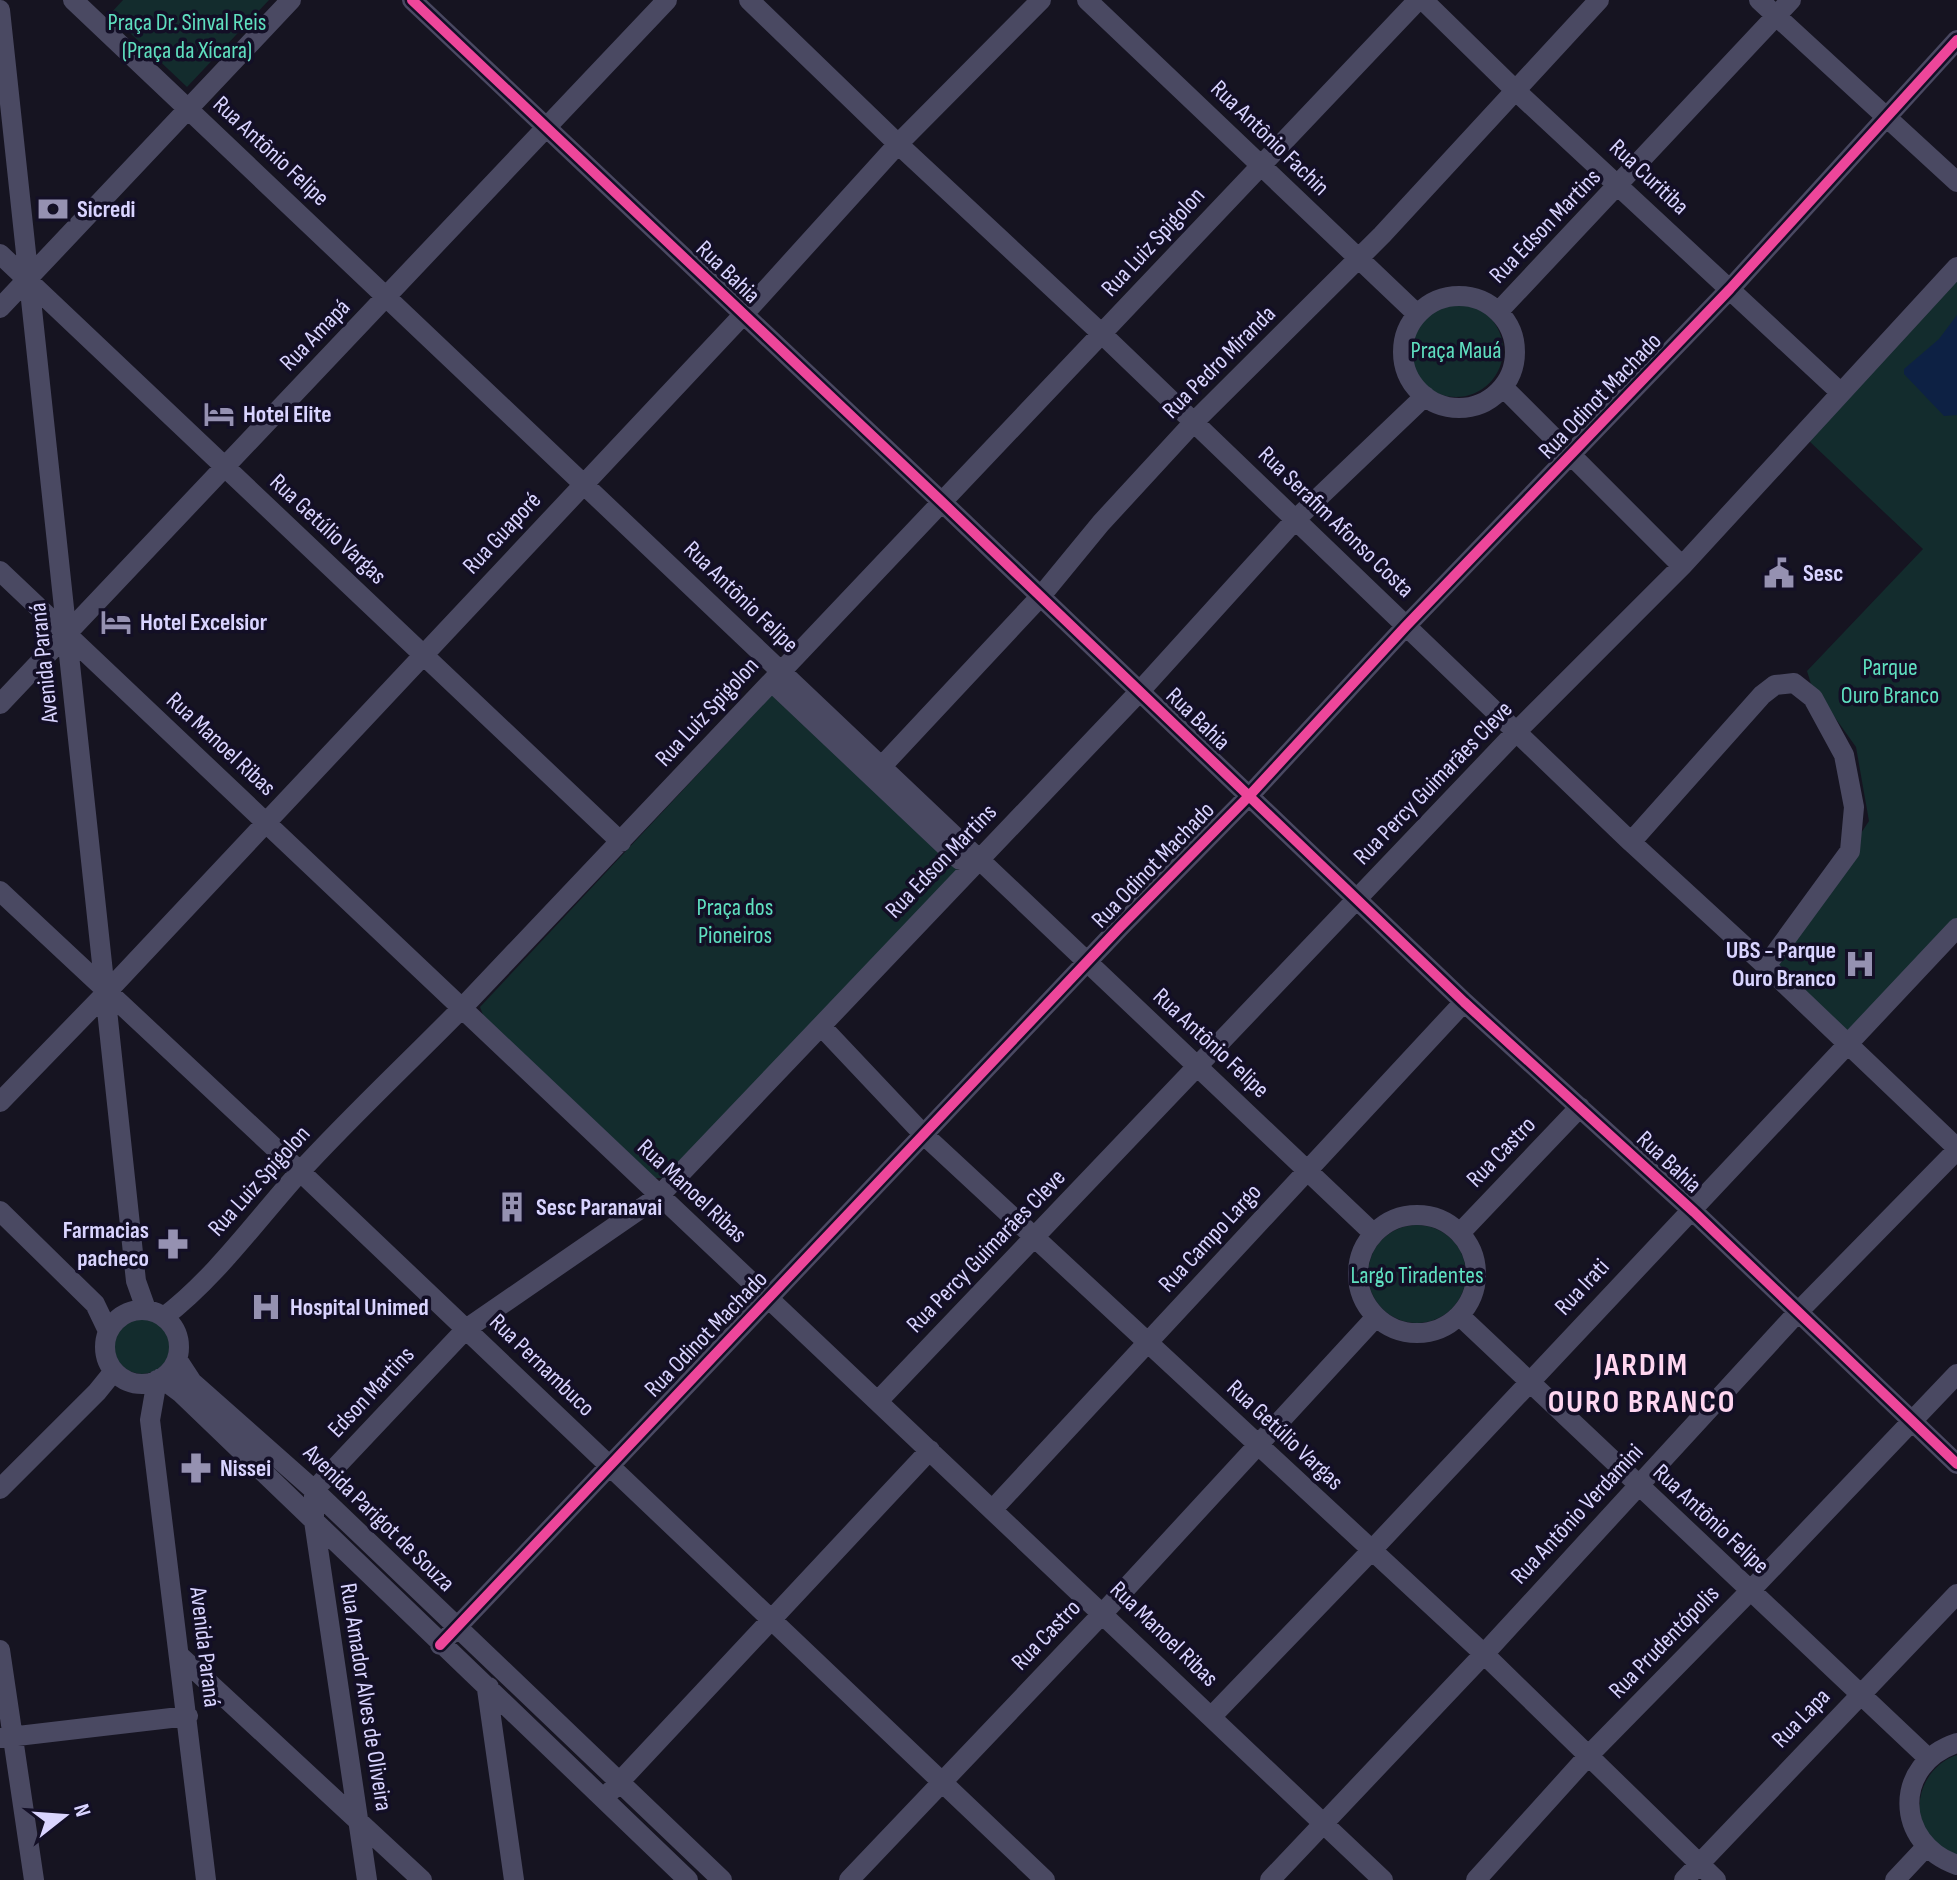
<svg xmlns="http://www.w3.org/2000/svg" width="1957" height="1880" viewBox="0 0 1957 1880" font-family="'Sofia Sans Condensed',sans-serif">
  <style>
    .green { fill: #132c2d }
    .water { fill: #0d2144 }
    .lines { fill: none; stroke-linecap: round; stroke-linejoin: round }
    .minor { stroke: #4a4962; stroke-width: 20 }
    .cycleway-casing { stroke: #130f26; stroke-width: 15 }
    .cycleway { stroke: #ed469a; stroke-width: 10 }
    .labels { text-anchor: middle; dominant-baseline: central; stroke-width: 7; stroke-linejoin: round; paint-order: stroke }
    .park-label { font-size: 24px; fill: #5fe0c0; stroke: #130f26 }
    .street-label { font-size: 24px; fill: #d9d4ff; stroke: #130f26 }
    .poi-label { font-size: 24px; font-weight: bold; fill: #d9d4ff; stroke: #130f26; text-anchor: start }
    .district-label { font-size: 32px; font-weight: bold; letter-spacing: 2px; fill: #ffd6f0; stroke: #130f26 }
  </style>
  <rect width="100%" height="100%" fill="#161421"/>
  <path class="green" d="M123 0H269L187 87 110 14Z
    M1957 279V925L1850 1037 1774 965 1869 821 1856 747 1811 684 1807 671 1923 549 1808 440Z
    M1409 350a47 47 0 1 1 94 0a47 47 0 1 1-94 0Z
    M776 695 955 861 958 871 663 1178H655L483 1015 480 1007 771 696Z
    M1368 1274a49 49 0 1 1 98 0a49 49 0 1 1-98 0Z
    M114 1346a28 28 0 1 1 56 0a28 28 0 1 1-56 0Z
    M1957 1755V1855C1945 1849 1934 1844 1927 1832 1909 1803 1926 1765 1957 1755Z"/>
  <path class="water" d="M1957 315V415L1944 416 1904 374V369L1939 339Z"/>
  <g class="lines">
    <path class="minor" d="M73 0 1373 1233
      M412 0 942 502 1464 1002 1694 1212 1957 1464
      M749 0 898 144 1102 334 1631 842 1766 966 1957 1148
      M1087 0 1417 314
      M1423 0 1516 91 1840 392
      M1759 0 1957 182
      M0 10 136 1281 146 1309
      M0 254 621 842
      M1403 352a56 56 0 1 1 112 0a56 56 0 1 1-112 0Z
      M0 308 291 0
      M1499 311 1791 0
      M1503 387 1682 566
      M0 571C460 1008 924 1441 1383 1880
      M772 682 960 860
      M0 704 667 0
      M882 766 1041 596 1101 523 1194 422 1382 235 1599 0
      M1631 842 1762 695 1775 685 1794 683 1813 698 1844 755 1854 807 1850 851 1766 966
      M0 891 307 1178 1045 1880
      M821 1026 923 1134 1484 1654 1716 1880
      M0 1102 106 993 743 315 898 144 1041 0
      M0 1211 95 1304 108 1331
      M1358 1274a59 59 0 1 1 118 0a59 59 0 1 1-118 0Z
      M1460 1233 1580 1107
      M105 1347a37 37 0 1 1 74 0a37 37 0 1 1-74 0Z
      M1460 1316 1928 1758
      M164 1317C215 1278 255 1222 298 1174 350 1117 408 1063 462 1008L1418 0
      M177 1359 192 1382 314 1490 722 1880
      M161 1378 181 1393 688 1880
      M157 1380 150 1420 206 1880
      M878 1401 1516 732 1682 566 1957 267
      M0 1489 97 1392 114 1371
      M993 1509 1464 1002
      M440 1645 1120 927 1249 796 1406 626 1730 289 1957 40
      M0 1650 34 1880
      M180 1656 422 1880
      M489 1687 487 1689 514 1880
      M1212 1716 1371 1551 1957 928
      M0 1738 188 1716
      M1957 1743C1893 1764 1894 1843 1957 1865
      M610 1792 930 1450
      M367 1880 314 1521V1490L466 1329 659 1196 1140 691 1295 520 1425 396
      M849 1880 1104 1612 1375 1318
      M1270 1880 1484 1654 1798 1312 1957 1150
      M1476 1880 1588 1756 1750 1591 1957 1374
      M1684 1880 1957 1594
      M1895 1880 1926 1847"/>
    <g class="cycleway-casing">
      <path id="cycleway" d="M412 0 942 502 1464 1002 1694 1212 1957 1464
        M440 1645 1120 927 1249 796 1406 626 1730 289 1957 40"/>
    </g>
    <use href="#cycleway" class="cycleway"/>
  </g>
  <defs>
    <g id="bank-bare" transform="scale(2.4)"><path d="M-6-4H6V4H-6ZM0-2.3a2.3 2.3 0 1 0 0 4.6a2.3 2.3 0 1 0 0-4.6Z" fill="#9591b1" stroke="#130f26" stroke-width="2.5" paint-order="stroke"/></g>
    <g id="hotel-bare" transform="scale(2.4)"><path d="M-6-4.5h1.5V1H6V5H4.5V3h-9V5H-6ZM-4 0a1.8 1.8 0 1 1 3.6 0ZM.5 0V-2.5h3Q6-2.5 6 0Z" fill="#9591b1" stroke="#130f26" stroke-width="2.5" paint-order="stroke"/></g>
    <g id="civic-bare" transform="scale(2.4)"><path d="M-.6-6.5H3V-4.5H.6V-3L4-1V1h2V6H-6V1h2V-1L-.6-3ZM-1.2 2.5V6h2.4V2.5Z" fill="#9591b1" stroke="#130f26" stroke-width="2.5" paint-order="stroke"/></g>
    <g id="hospital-bare" transform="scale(2.4)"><path d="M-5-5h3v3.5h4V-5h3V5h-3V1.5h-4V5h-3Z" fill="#9591b1" stroke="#130f26" stroke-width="2.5" paint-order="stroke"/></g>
    <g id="building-bare" transform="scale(2.4)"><path d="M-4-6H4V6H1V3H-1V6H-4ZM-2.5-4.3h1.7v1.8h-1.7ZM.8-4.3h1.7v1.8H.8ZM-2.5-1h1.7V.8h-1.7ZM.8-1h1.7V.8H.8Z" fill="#9591b1" stroke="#130f26" stroke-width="2.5" paint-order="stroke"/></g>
    <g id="pharmacy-bare" transform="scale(2.4)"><path d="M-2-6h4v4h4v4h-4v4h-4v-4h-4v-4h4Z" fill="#9591b1" stroke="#130f26" stroke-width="2.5" paint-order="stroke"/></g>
  </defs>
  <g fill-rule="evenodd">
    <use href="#bank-bare" x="53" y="209"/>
    <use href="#hotel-bare" x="219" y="414"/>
    <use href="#civic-bare" x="1779" y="573"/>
    <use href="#hotel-bare" x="116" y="622"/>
    <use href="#hospital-bare" x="1860" y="964"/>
    <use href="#building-bare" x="512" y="1207"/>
    <use href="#pharmacy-bare" x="173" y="1244"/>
    <use href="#hospital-bare" x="266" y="1307"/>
    <use href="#pharmacy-bare" x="196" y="1468"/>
  </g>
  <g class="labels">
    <g class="park-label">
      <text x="187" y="22">Praça Dr. Sinval Reis<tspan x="187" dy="28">(Praça da Xícara)</tspan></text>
      <text x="1456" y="350">Praça Mauá</text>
      <text x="1890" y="667">Parque<tspan x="1890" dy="28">Ouro Branco</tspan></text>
      <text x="735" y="907">Praça dos<tspan x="735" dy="28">Pioneiros</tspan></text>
      <text x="1417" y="1275">Largo Tiradentes</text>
    </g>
    <g class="street-label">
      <text transform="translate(1270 138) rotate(44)">Rua Antônio Fachin</text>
      <text transform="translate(271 151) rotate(43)">Rua Antônio Felipe</text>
      <text transform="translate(1649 177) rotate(43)">Rua Curitiba</text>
      <text transform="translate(1545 226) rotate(-46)">Rua Edson Martins</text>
      <text transform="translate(1153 242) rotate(-47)">Rua Luiz Spigolon</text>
      <text transform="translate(728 272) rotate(44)">Rua Bahia</text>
      <text transform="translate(315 335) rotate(-46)">Rua Amapá</text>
      <text transform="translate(1219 362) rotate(-45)">Rua Pedro Miranda</text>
      <text transform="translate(1600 396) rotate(-46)">Rua Odinot Machado</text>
      <text transform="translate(1336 522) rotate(44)">Rua Serafim Afonso Costa</text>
      <text transform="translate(328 529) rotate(43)">Rua Getúlio Vargas</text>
      <text transform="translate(502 533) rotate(-47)">Rua Guaporé</text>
      <text transform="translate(741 597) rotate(44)">Rua Antônio Felipe</text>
      <text transform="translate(44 663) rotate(-96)">Avenida Paraná</text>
      <text transform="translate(707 712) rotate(-47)">Rua Luiz Spigolon</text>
      <text transform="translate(1198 719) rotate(44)">Rua Bahia</text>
      <text transform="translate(221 744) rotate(43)">Rua Manoel Ribas</text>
      <text transform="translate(1433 783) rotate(-46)">Rua Percy Guimarães Cleve</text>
      <text transform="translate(941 861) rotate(-46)">Rua Edson Martins</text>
      <text transform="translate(1153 865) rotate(-46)">Rua Odinot Machado</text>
      <text transform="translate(1211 1043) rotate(43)">Rua Antônio Felipe</text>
      <text transform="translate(1501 1152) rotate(-46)">Rua Castro</text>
      <text transform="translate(1669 1162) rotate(43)">Rua Bahia</text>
      <text transform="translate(259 1181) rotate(-48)">Rua Luiz Spigolon</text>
      <text transform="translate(692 1191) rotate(43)">Rua Manoel Ribas</text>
      <text transform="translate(1210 1238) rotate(-47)">Rua Campo Largo</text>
      <text transform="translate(986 1251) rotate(-46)">Rua Percy Guimarães Cleve</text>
      <text transform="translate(1582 1287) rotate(-47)">Rua Irati</text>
      <text transform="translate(706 1334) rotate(-46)">Rua Odinot Machado</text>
      <text transform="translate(542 1365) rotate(44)">Rua Pernambuco</text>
      <text transform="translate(371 1392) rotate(-47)">Edson Martins</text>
      <text transform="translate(1285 1435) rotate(43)">Rua Getúlio Vargas</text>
      <text transform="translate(1577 1514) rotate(-47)">Rua Antônio Verdamini</text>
      <text transform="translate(379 1518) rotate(44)">Avenida Parigot de Souza</text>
      <text transform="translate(1711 1519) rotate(43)">Rua Antônio Felipe</text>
      <text transform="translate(1164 1634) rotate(44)">Rua Manoel Ribas</text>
      <text transform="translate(1046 1635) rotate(-46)">Rua Castro</text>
      <text transform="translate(1664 1642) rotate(-46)">Rua Prudentópolis</text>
      <text transform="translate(205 1647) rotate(83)">Avenida Paraná</text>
      <text transform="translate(366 1697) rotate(81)">Rua Amador Alves de Oliveira</text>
      <text transform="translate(1801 1718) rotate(-46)">Rua Lapa</text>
    </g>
    <g class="poi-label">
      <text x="77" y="209">Sicredi</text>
      <text x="243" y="414">Hotel Elite</text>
      <text x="1803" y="573">Sesc</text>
      <text x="140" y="622">Hotel Excelsior</text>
      <text x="1836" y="950" text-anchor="end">UBS - Parque<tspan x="1836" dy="28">Ouro Branco</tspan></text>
      <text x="536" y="1207">Sesc Paranavai</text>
      <text x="149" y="1230" text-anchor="end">Farmacias<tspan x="149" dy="28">pacheco</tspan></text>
      <text x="290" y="1307">Hospital Unimed</text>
      <text x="220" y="1468">Nissei</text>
    </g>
    <g class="district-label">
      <text x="1642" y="1365">JARDIM<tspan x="1642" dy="37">OURO BRANCO</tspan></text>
    </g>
  </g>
  <g transform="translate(64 1816) rotate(73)" stroke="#130f26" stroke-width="6" paint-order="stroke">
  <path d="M0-6L14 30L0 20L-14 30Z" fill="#d9d4ff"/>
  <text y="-12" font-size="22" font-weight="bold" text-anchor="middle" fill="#d9d4ff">N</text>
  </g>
</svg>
